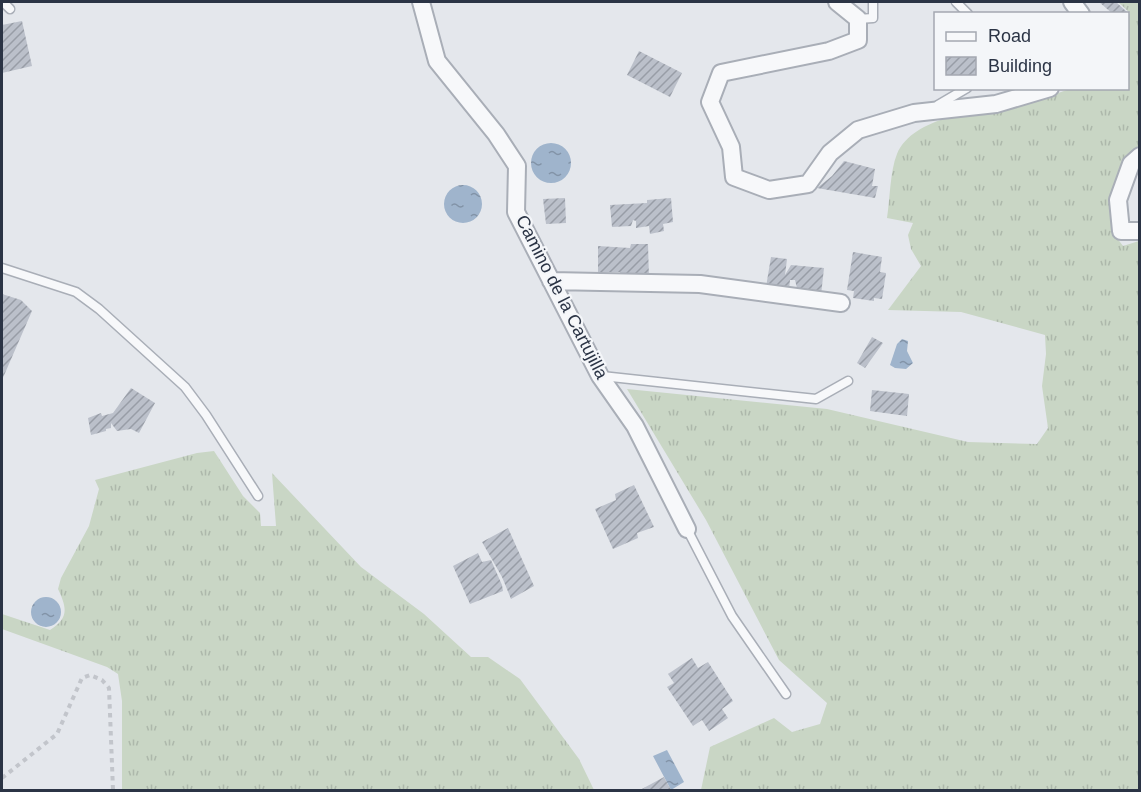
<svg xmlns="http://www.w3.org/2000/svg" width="1141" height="792" viewBox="0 0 1141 792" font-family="Arial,sans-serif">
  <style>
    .grass { fill: url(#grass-tufts) }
    .water { fill: url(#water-ripples) }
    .building { fill: url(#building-hatch) }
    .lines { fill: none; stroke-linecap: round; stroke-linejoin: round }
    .lane-casing { stroke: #a9aeb7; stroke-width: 11 }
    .street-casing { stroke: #a9aeb7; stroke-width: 20 }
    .path { stroke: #c2c5cb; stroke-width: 4; stroke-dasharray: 4.5 4.5; stroke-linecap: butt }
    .lane { stroke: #f7f8fa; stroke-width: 8 }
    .street { stroke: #f7f8fa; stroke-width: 16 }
    .labels { text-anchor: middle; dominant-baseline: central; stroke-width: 4.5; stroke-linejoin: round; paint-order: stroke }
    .street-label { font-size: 18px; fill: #2b3445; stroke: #f4f6f9 }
  </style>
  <defs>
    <pattern id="grass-tufts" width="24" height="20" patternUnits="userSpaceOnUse" patternTransform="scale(1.5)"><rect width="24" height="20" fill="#c9d6c5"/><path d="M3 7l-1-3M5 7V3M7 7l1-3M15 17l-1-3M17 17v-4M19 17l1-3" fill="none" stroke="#adb8ab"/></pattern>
    <pattern id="water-ripples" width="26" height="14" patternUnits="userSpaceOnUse" patternTransform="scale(1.5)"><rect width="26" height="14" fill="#9fb4cc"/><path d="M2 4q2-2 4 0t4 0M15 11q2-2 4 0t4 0" fill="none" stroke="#8293a7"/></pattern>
    <pattern id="building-hatch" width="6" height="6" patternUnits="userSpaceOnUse" patternTransform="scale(1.5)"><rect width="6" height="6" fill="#bbc0ca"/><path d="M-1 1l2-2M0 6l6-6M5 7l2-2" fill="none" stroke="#989da6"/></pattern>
  </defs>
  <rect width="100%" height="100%" fill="#e4e7ec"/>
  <path class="grass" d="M1118 2H1139V147L1126 159 1112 196 1111 230 1123 246 1139 241V790H701L710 747 774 718 792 732 820 724 827 703 779 660 706 520 627 389 827 409 968 442 1037 444 1048 428 1042 386 1046 354 1045 335 961 312 888 310 921 266 911 249 908 235 913 223 887 218C890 199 890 171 897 154 916 111 994 111 1033 102 1047 99 1059 91 1072 89 1089 85 1110 89 1128 88V16L1130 13Z
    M214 451 243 496 260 513 261 526H276L272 473 361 567 424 614 471 657H488L520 679 579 759 594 790H122V701L118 674 107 667 2 629V614L50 630C69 618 67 608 58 589L61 578 89 526 99 489 95 480 197 453Z"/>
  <path class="water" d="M531 163a20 20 0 1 1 40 0a20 20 0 1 1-40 0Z
    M444 204a19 19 0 1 1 38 0a19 19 0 1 1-38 0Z
    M902 339 908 341 907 351 913 363 906 369 895 368 890 365 897 344Z
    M31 612a15 15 0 1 1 30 0a15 15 0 1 1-30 0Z
    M667 750 684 782 671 790 653 756Z"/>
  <path class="building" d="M1099 2H1116L1127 12 1113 14Z
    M22 21 32 66 2 73V25Z
    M639 51 682 73 670 97 627 75Z
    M844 161 875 169 872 186H878L875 198 817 188 832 176Z
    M565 198 566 223 546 224 543 199Z
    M671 198 673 222 663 224 664 231 650 234 649 226 636 228V221L633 220 631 226 612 227 610 205 647 203V200Z
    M631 244H648L649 278 621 277 620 272H598V246L630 248Z
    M853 252 882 257 880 272 886 273 882 299 874 298V301L853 298 854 291 847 290Z
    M771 257 787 259 785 275 791 265 824 268 821 295 798 292 795 280H790L789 290 766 287Z
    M2 294 21 300 32 311 2 380Z
    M872 337 883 343 865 368 857 363Z
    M131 388 155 403 139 433 131 429 117 431 111 423V428L106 429V431L91 435 88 418 101 413 102 416 113 413Z
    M872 390 909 394 907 416 870 411Z
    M634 485 654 527 637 533 638 538 613 549 595 509 616 500 615 494Z
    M508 528 534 586 511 599 502 577 482 542Z
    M478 553 482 562 491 560 502 585 503 591 470 604 453 566Z
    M692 658 698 668 708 662 733 701 722 709 728 718 709 731 702 720 693 726 667 687 674 683 668 674Z
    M664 777 671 790H640Z"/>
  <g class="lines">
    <g class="lane-casing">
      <path id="lane" d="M3 2 10 9
        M956 2 968 14
        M858 19 873 18V2
        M938 105 967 88
        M2 268 76 292 99 309 185 387 206 415 258 496
        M602 376 816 399 848 381
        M687 529 732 616 786 694"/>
    </g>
    <g class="street-casing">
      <path id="street" d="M421 2 437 61 496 134 517 166 516 212 600 376 635 426 687 529
        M837 2 858 19V40L829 51 721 73 710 102 731 147 734 177 769 190 808 184 830 153 858 130 914 113 996 104 1050 88
        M1072 2 1081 14
        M1140 156 1131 164 1118 200 1121 231H1140
        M551 281 700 284 841 303"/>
    </g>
    <path class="path" d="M2 778 57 734 82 678 90 675 102 680 109 688 113 790"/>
    <use href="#lane" class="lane"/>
    <use href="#street" class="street"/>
  </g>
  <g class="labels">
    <g class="street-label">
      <text transform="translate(562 297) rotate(63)">Camino de la Cartujilla</text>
    </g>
  </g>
  <rect width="1141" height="792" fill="none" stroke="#2b3445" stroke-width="6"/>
  <rect x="934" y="12" width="195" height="78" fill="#f4f6f9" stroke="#a4a8b1" stroke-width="1.5"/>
  <rect x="946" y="32" width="30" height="9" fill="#f7f8fa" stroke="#a4a8b1" stroke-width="1.5"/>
  <text x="988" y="42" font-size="18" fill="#2b3445">Road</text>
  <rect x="946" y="57" width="30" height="18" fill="url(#building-hatch)" stroke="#a4a8b1" stroke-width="1.5"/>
  <text x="988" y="72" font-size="18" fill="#2b3445">Building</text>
</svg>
